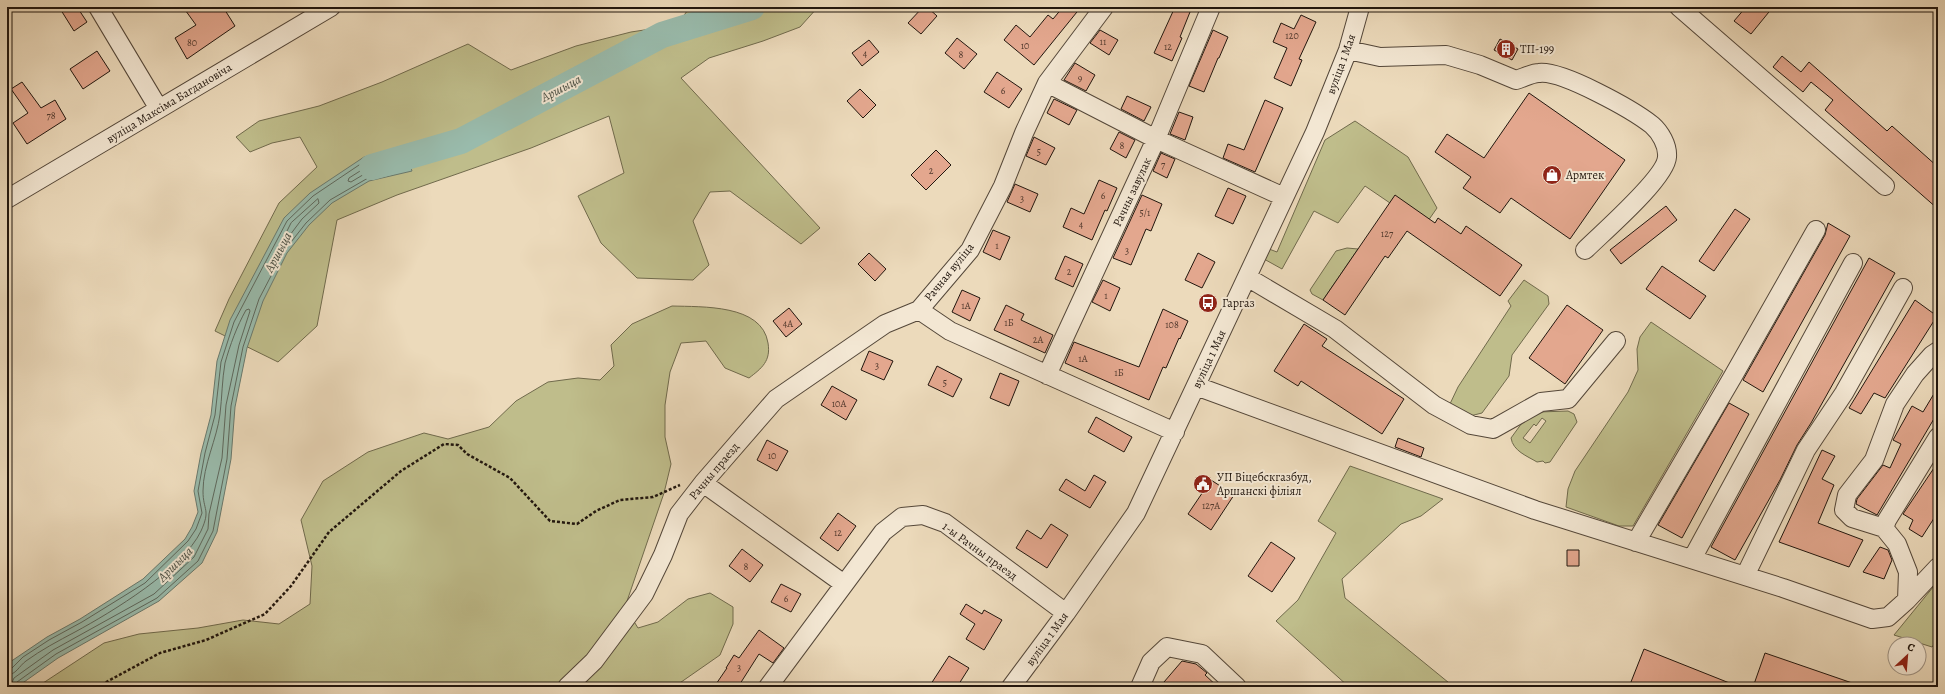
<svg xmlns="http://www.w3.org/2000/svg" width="1945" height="694" viewBox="0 0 1945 694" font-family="Alegreya,serif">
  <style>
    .green { fill: #bfbd8b; stroke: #706a4c; fill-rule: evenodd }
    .water { fill: #99bbac; stroke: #69796d }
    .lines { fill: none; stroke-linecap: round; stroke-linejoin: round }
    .shore { stroke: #5d685d; stroke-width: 1 }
    .river { stroke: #99bbac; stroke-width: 26 }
    .building { fill: #e3a78e; stroke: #21160e }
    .minor-casing { stroke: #544739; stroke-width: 20 }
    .path { stroke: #21160e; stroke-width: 2.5; stroke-dasharray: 3 2; stroke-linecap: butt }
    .minor { stroke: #f3e7d3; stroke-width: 18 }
    .labels { text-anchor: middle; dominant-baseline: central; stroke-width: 4; stroke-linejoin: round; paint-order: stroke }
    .number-label { font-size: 10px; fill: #523a2e }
    .poi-label { font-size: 12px; fill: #21160e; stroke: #f3e7d3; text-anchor: start }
    .street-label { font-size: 12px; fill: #21160e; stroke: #f3e7d3 }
    .water-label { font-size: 13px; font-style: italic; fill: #4b5045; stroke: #f3e7d3 }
  </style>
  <rect width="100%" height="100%" fill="#ecdabb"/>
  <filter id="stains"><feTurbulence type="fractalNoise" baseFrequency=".005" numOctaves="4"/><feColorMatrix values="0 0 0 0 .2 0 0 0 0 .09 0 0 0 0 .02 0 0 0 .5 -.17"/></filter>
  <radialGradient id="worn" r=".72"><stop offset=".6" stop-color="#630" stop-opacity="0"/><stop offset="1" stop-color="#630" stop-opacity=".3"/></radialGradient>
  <path class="green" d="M690 7H818L800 27 763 41 709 58 681 78 820 228 801 244 730 191 710 192 693 221 709 265 693 280 637 278 601 243 578 196 624 173 609 116 531 148 397 195 337 220 317 326 278 362 215 331 229 299 279 203 317 167 300 137 272 143 250 152 236 137 259 121 319 106 382 82 468 44 511 70 576 46 631 32 677 25Z
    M1355 121 1408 157 1437 208 1421 231 1395 196 1390 203 1365 186 1338 223 1314 211 1282 269 1264 259 1269 249 1277 252 1325 140Z
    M1347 248 1358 249 1323 300 1312 294 1310 290 1336 251Z
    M1524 280 1548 296 1549 304 1512 355 1509 376 1482 413 1470 416 1449 406 1458 387 1511 306 1508 301Z
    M672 306C702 307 762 304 768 343 771 361 762 368 749 378L725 368 706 341 681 343 670 372 665 405V437L671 464 664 493 625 607 638 628 658 622 688 599 710 593 733 607V624L720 655 674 687H37L104 643 139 634 198 628 243 620 279 624 310 604 312 566 301 520 323 481 368 452 424 433 448 439 489 427 516 401 548 382 578 378 600 380 614 366 611 345 632 324Z
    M1651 322 1723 371 1633 526H1619L1566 507 1568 489 1575 471 1628 392 1638 370 1637 349 1640 337Z
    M1568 411 1574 414 1577 422 1550 462 1545 463 1543 461 1537 462C1527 456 1513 451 1511 438L1527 416 1539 412ZM1542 418 1546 421 1530 443 1523 438 1534 424 1536 426Z
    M1350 466 1443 499 1421 516 1401 524 1342 579 1345 598 1454 687H1349L1276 621 1298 600 1336 533 1318 521Z
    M1938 581V639L1932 647 1894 635Z"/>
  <path class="water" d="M403 146 412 171 369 181 332 203 309 225 287 253 263 301 247 348 235 407 231 459 217 532 202 563 159 601 58 658 17 687H7V671L10 662 47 637 80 619 143 579 185 539 192 527 198 512 194 491 201 453 211 415 217 361 230 320 284 218 310 193 364 157Z"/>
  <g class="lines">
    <path class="shore" d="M396 157 400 162 399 165 366 173 351 182 348 181 349 178 368 166Z
      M318 199 319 203 302 219 290 235H287L286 233 291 223Z
      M7 670 11 669 23 657 49 640 82 622 145 583 188 541 196 529 202 513 198 491 205 453 215 415 221 362 234 322 287 221 313 196 365 161 401 151 406 168 368 178 330 200 306 223 284 251 259 299 243 347 231 406 227 459 213 531 198 561 157 598 56 654 17 682 15 687
      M7 675C16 675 19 666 26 661 41 650 58 641 75 632 112 612 183 569 201 531 211 509 203 511 203 491 203 465 217 439 220 414 222 398 222 380 225 363 230 345 237 326 246 310L249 309 250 311 239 345 226 405 222 458 209 514 208 529 194 557 154 594 53 650 14 678 10 687"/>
    <path class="river" d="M372 167 461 141 662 35 752 7"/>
  </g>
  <path class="building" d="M59 7H77L87 22 74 31Z
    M183 7H223L235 26 187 59 175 38 196 25Z
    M923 7H927L937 16 921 34 908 23Z
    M1063 7H1081L1034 65 1004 40 1016 25 1030 37 1048 15 1053 19Z
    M1175 7H1192L1180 37 1182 38 1172 61 1154 53Z
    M1746 7H1773L1751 34 1734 21Z
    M1301 15 1316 22 1299 59 1302 60 1291 86 1274 78 1287 48 1273 42 1281 23 1294 29Z
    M1100 30 1118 40 1109 55 1090 43Z
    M1213 30 1228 37 1219 58H1218L1204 92 1189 86Z
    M957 38 977 54 964 69 945 53Z
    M1500 39 1518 49 1512 60 1494 50Z
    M869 40 879 52 862 66 852 53Z
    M97 51 110 71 83 89 70 69Z
    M1782 56 1801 72 1809 62 1887 131 1892 126 1938 167V209L1825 110 1833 100 1811 82 1803 92 1773 67Z
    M1075 63 1095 75 1086 91 1064 80Z
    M997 72 1022 89 1009 108 984 92Z
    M22 82 41 108 55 100 66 119 27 144 13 123 28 113 11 89Z
    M860 89 876 105 863 118 847 101Z
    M1529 93 1625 160 1570 239 1511 198 1500 213 1463 188 1471 177 1435 152 1447 134 1484 158Z
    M1127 96 1151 107 1144 121 1121 109Z
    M1054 99 1077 110 1069 125 1047 113Z
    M1265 100 1283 108 1255 172 1223 158 1228 144 1244 150Z
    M1179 112 1193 117 1185 140 1170 134Z
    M1119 132 1135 140 1126 158 1110 149Z
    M1034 137 1055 148 1046 165 1026 156Z
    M936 150 951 165 926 190 911 175Z
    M1161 153 1175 159 1167 178 1153 171Z
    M1099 180 1117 188 1107 211 1105 210 1092 240 1063 227 1071 208 1084 214Z
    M1015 184 1038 194 1030 212 1007 202Z
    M1228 188 1246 196 1233 224 1215 216Z
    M1142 195 1162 204 1151 231 1146 229 1131 265 1113 258Z
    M1395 195 1435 223 1438 218 1461 234 1466 226 1522 265 1500 296 1407 231 1388 258 1385 256 1345 315 1323 300Z
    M1666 206 1677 220 1621 264 1610 250Z
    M1735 209 1750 219 1714 271 1699 261Z
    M1828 223 1850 236 1763 392 1743 380 1825 235Z
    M993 230 1010 237 1000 260 983 252Z
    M869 253 886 269 875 281 858 264Z
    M1198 253 1215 262 1202 288 1185 280Z
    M1065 256 1083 264 1073 287 1055 279Z
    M1869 258 1895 273 1811 423 1797 445 1780 480 1735 560 1711 547Z
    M1662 266 1706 296 1690 319 1646 289Z
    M1103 280 1120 288 1110 311 1092 302Z
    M962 290 980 298 970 321 952 312Z
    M1915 300 1937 316 1885 398 1874 393 1861 414 1849 408Z
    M1006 305 1024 314 1021 320 1053 335 1045 353 994 330Z
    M1567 305 1603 330 1565 384 1529 358Z
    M789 308 802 324 786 337 773 321Z
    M1163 309 1188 321 1180 339 1179 338 1166 368 1163 367 1149 400 1065 363 1074 342 1139 367Z
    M1304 324 1327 339 1322 346 1404 399 1382 434 1301 381 1298 386 1274 371Z
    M869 351 893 361 884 380 861 370Z
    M937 366 962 379 953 397 928 385Z
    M1000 373 1019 381 1009 406 990 398Z
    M832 386 857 400 846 420 821 405Z
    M1938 387V412L1877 515 1856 504 1857 499 1883 465 1890 468 1901 444 1893 440 1912 406 1923 412Z
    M1729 403 1749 414 1682 538 1658 525Z
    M1096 417 1132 437 1124 452 1088 432Z
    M1398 438 1424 448 1421 457 1395 447Z
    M767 440 788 451 777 471 757 460Z
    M1822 450 1835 456 1822 479 1834 485 1818 523 1863 540 1849 567 1779 542Z
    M1938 462V512L1922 537 1909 529 1913 520 1903 514Z
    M1094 475 1106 482 1090 508 1059 490 1066 479 1085 491Z
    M1211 480 1234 495 1211 530 1188 514Z
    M838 513 856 526 838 551 820 538Z
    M1051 524 1068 535 1047 568 1016 548 1027 530 1041 539Z
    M1271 542 1295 558 1272 592 1248 576Z
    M1880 547 1888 550 1892 560 1884 579 1863 572Z
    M742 549 763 565 750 582 729 566Z
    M1567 550H1579V566H1567Z
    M781 584 801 594 791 612 771 602Z
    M966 604 982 614 984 610 1002 620 984 650 966 639 975 624 960 614Z
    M759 630 784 648 773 663 759 654 738 687H714L727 668H726L734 655 739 658Z
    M1644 649 1737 686V687H1629Z
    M1765 653 1858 685V687H1753Z
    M949 656 969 668 957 687H929Z
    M1182 661 1196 664 1207 673 1205 675 1218 687H1170L1164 682Z"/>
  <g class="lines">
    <g class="minor-casing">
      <path id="minor" d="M98 7 159 109
        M1104 7 1047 83 1024 133 1003 186 970 250 919 310 950 331 1175 432
        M1679 7 1885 186
        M1348 50 1380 57 1446 55 1480 65 1516 80C1523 78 1532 73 1539 73 1562 70 1633 110 1652 125 1660 132 1668 145 1667 157 1666 178 1602 233 1585 250
        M1047 83 1156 139 1284 197
        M7 199 331 7
        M1247 277 1335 329 1434 405 1471 425 1493 429 1541 402 1568 399 1616 341
        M1047 375 1156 139 1211 7
        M1196 386 1535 510 1783 588 1872 619 1888 617 1907 600 1938 567
        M703 483 844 584
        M1884 528 1887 520 1938 437
        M1636 542 1732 378 1816 230
        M1692 559 1853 263
        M1745 576 1806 450 1844 393 1903 288
        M1907 600 1908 572 1897 544 1884 528 1852 518 1844 510 1847 495 1874 460 1895 404 1915 374 1932 355 1938 351
        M567 687 594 661 644 594 663 555 679 514 703 483 776 399 885 324 919 310
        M768 687 883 532 902 517 923 515 945 523 1066 613
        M1011 687 1066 613 1136 513 1315 132 1348 50 1360 7
        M1140 687 1151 662 1167 647 1202 654 1237 687"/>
    </g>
    <path class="path" d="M97 687 160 653 206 640 265 614 291 586 329 532 401 471 444 444 458 445 467 454 510 478 550 521 577 524 596 511 620 500 653 497 680 485"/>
    <use href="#minor" class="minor"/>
  </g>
  <defs>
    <g id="building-disc" transform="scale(1)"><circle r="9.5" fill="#8f2418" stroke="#f3e7d3"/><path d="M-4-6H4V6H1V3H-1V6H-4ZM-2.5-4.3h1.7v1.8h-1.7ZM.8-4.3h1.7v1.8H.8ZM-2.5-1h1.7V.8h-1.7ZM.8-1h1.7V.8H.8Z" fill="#fff"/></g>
    <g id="shop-disc" transform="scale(1)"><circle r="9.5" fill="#8f2418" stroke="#f3e7d3"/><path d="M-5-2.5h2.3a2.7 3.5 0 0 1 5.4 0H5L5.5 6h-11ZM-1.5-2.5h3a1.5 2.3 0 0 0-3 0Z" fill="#fff"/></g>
    <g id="bus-disc" transform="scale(1)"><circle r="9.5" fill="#8f2418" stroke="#f3e7d3"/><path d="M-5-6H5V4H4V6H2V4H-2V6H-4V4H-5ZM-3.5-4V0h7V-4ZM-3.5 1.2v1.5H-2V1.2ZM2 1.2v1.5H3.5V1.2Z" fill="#fff"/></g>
    <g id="civic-disc" transform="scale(1)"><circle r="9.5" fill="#8f2418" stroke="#f3e7d3"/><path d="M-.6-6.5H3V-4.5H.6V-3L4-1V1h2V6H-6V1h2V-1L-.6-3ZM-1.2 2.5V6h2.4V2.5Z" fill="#fff"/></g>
  </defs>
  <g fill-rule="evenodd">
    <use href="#building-disc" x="1506" y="49"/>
    <use href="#shop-disc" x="1552" y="175"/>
    <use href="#bus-disc" x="1208" y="303"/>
    <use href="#civic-disc" x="1203" y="484"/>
  </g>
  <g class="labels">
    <g class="number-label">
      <text x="1292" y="35">120</text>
      <text x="1103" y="41">11</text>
      <text x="192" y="42">80</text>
      <text x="1025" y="45">10</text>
      <text x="1168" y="46">12</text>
      <text x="865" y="53">4</text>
      <text x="961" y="54">8</text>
      <text x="1080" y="77">9</text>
      <text x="1003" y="90">6</text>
      <text x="51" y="115">78</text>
      <text x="1122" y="145">8</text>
      <text x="1039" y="151">5</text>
      <text x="1163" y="164">7</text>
      <text x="931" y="170">2</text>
      <text x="1103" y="195">6</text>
      <text x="1022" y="198">3</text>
      <text x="1145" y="212">5/1</text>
      <text x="1081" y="224">4</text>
      <text x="1387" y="233">127</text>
      <text x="997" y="245">1</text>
      <text x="1127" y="250">3</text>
      <text x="1069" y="271">2</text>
      <text x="1106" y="295">1</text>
      <text x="966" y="305">1А</text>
      <text x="1009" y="322">1Б</text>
      <text x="788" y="323">4А</text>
      <text x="1172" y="324">108</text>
      <text x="1038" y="339">2А</text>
      <text x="1083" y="358">1А</text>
      <text x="877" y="365">3</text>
      <text x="1119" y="372">1Б</text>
      <text x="945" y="382">5</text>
      <text x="839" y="403">10А</text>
      <text x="772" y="455">10</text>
      <text x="1211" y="505">127А</text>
      <text x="838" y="532">12</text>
      <text x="746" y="566">8</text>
      <text x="786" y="598">6</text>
      <text x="739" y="667">3</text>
    </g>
    <g class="poi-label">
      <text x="1520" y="49">ТП-199</text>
      <text x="1566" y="175">Армтек</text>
      <text x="1222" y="303">Гаргаз</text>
      <text x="1217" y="477">УП Віцебскгазбуд,<tspan x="1217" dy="14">Аршанскі філіял</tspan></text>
    </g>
    <g class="street-label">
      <text transform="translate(1341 64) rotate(-70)">вуліца 1 Мая</text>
      <text transform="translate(169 103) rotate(-31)">вуліца Максіма Багдановіча</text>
      <text transform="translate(1132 192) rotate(-65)">Рачны завулак</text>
      <text transform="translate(949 272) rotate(-51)">Рачная вуліца</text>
      <text transform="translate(1209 359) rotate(-65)">вуліца 1 Мая</text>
      <text transform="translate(714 471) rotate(-50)">Рачны праезд</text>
      <text transform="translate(980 551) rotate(36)">1-ы Рачны праезд</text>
      <text transform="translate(1047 639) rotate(-54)">вуліца 1 Мая</text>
    </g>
    <g class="water-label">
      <text transform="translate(561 88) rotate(-28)">Аршыца</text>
      <text transform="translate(278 252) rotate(-62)">Аршыца</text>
      <text transform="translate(175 564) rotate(-45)">Аршыца</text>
    </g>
  </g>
  <rect width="1945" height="694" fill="none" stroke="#ecdabb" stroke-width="24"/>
  <rect x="8" y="8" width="1929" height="678" fill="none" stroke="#21160e" stroke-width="2"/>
  <rect x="12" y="12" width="1921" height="670" fill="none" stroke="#21160e"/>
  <g transform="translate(1907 656) rotate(26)"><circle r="19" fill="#f3e7d3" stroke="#9f9384"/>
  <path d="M0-3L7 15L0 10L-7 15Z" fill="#8f2418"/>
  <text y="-6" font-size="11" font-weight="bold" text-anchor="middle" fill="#21160e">С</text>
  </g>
  <rect width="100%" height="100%" filter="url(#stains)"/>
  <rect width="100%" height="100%" fill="url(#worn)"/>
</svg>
